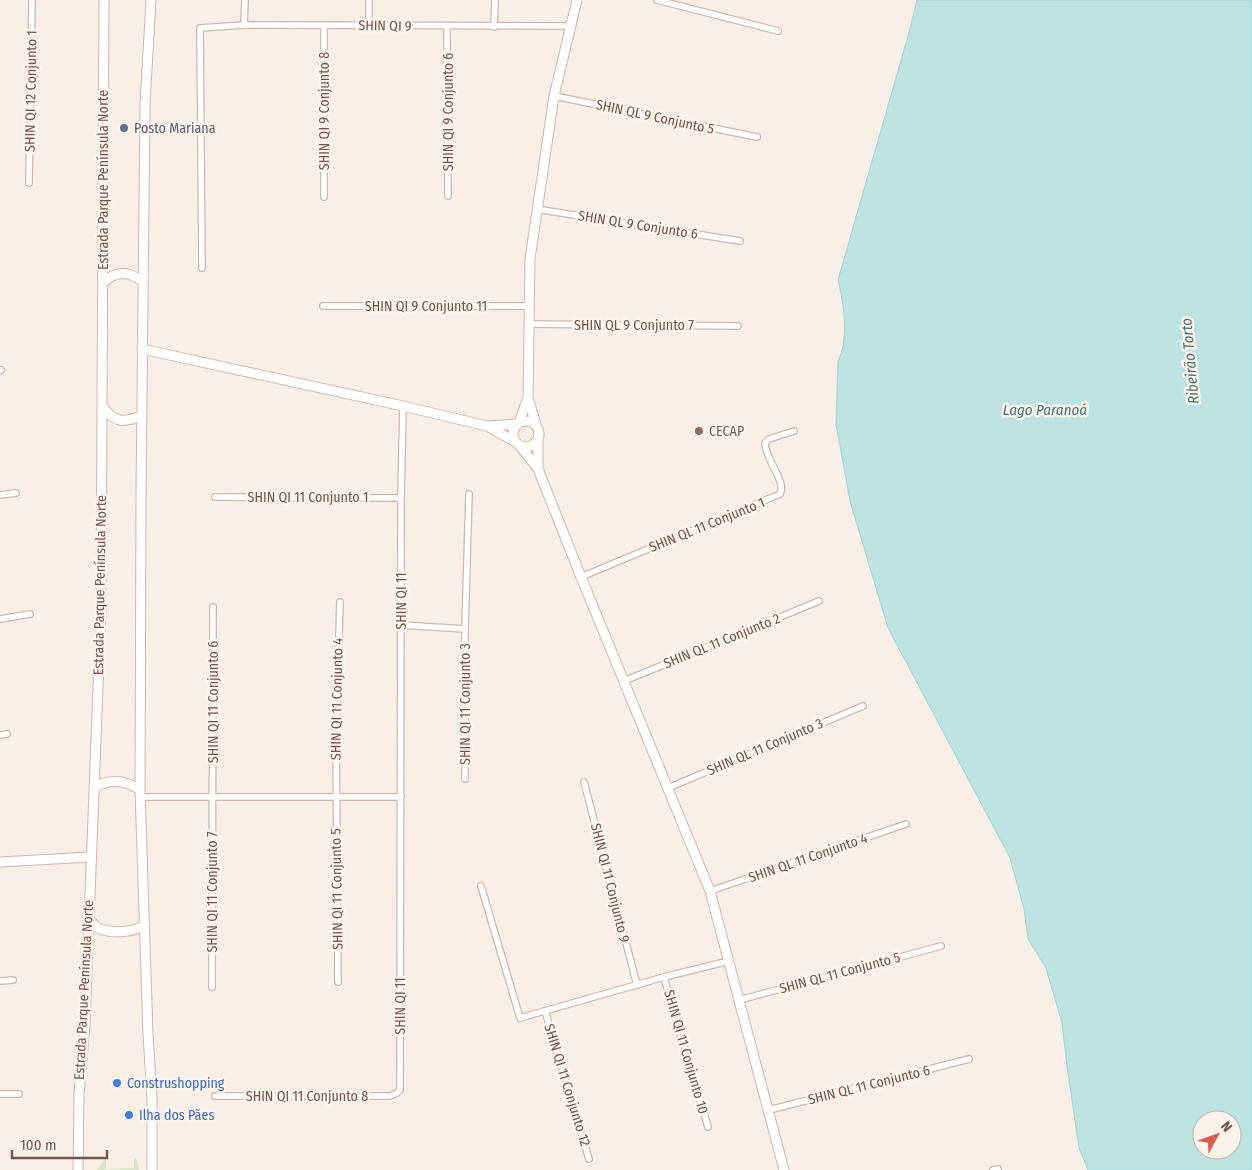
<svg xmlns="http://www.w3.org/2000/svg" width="1252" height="1170" viewBox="0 0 1252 1170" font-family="'Fira Sans Condensed',sans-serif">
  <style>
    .green { fill: #d8e6c5 }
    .water { fill: #bce2e2; stroke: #a3d3d3; fill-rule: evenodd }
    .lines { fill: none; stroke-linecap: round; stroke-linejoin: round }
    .street-casing { stroke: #cdb8b0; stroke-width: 8 }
    .secondary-casing { stroke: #cfb7ad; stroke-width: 11 }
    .street { stroke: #fff; stroke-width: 5.5 }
    .secondary { stroke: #fff; stroke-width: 9 }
    .service-dot { fill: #5c6f8a; stroke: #fdf3eb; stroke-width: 2 }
    .education-dot { fill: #8d6e63; stroke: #fdf3eb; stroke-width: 2 }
    .shop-dot { fill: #3f7fe0; stroke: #fdf3eb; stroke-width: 2 }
    .labels { text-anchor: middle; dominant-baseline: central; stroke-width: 5; stroke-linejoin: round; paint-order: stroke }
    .street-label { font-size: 14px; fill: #71544d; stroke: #fdf3eb }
    .service-label { font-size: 14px; fill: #4e5e75; stroke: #fdf3eb; text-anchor: start }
    .education-label { font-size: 14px; fill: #785e54; stroke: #fdf3eb; text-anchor: start }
    .shop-label { font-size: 14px; fill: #366cbe; stroke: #fdf3eb; text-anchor: start }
    .water-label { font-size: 15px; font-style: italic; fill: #427575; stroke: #fdf3eb }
  </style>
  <rect width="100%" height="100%" fill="#faefe6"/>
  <path class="green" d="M106 1157V1169L134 1168V1159L136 1158 139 1170H97Z"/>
  <path class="water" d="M917 0H1252V1170H1088L1079 1148 1067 1066 1062 1023 1046 968 1028 939 1024 909 1010 858 888 628 850 501 836 424 838 361C849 340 844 303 838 280L908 36ZM1202 1120H1232V1150H1202Z"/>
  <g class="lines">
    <g class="street-casing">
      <path id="street" d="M369 0V26
        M657 0 778 31
        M244 25 245 0
        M447 27 448 196
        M494 27 495 0
        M554 96 757 137
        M29 183 32 0
        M324 197V25
        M536 209 740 241
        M202 268 200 28 244 25 570 26
        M323 306H529
        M529 324 738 326
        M0 371 1 370
        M0 495 16 493
        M215 497 401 498
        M581 577 780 494C787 482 765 459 765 443L769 439 794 431
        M0 619 30 614
        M401 625 465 629
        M624 681 819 601
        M0 735 7 734
        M465 779V629L469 494
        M584 782 637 985
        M668 788 863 706
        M141 797H401
        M481 886 520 1018 664 977 729 961
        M710 891 906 824
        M664 977 708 1127
        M0 981 13 980
        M338 982 336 732 340 602
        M212 987 213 607
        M739 1000 941 946
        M545 1011 589 1159
        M0 1094H19
        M215 1096H390L397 1093 400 1090 401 498 403 406
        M769 1110 969 1059
        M993 1170 998 1169"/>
    </g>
    <g class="secondary-casing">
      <path id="secondary" d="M151 0 145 104 141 498 140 790 148 1034 152 1099V1170
        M103 283C116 270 129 271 143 282
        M142 349 403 406 487 426 514 441
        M102 406C115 423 122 423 142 416
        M513 434a13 13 0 1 1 26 0a13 13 0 1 1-26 0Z
        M519 423 528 397
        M536 425 528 397 530 259 554 96 577 0
        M488 426 517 424
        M538 441V469
        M520 446 538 469 581 577 710 891 784 1170
        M94 788C108 778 126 780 140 790
        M0 862 90 857
        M88 917C91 921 95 927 100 929 113 934 134 932 145 925
        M78 1170 79 1094 85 1024 101 610 104 0"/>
    </g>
    <use href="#street" class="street"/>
    <use href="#secondary" class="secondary"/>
  </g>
  <circle class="service-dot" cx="124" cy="128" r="5"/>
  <circle class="education-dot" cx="699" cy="431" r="5"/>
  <g class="shop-dot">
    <circle cx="117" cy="1083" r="5"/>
    <circle cx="129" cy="1115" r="5"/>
  </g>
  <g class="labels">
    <g class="street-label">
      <text transform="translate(385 26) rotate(1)">SHIN QI 9</text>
      <text transform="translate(31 91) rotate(-89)">SHIN QI 12 Conjunto 1</text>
      <text transform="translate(324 111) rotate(-90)">SHIN QI 9 Conjunto 8</text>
      <text transform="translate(448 112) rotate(-90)">SHIN QI 9 Conjunto 6</text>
      <text transform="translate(655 117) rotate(12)">SHIN QL 9 Conjunto 5</text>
      <text transform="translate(103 180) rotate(-90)">Estrada Parque Península Norte</text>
      <text transform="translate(638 225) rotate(9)">SHIN QL 9 Conjunto 6</text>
      <text x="426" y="306">SHIN QI 9 Conjunto 11</text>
      <text x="634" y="325">SHIN QL 9 Conjunto 7</text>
      <text x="308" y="497">SHIN QI 11 Conjunto 1</text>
      <text transform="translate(707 525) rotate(-22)">SHIN QL 11 Conjunto 1</text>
      <text transform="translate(100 585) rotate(-89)">Estrada Parque Península Norte</text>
      <text transform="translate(401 601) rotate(-90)">SHIN QI 11</text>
      <text transform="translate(722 641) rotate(-22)">SHIN QL 11 Conjunto 2</text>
      <text transform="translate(337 699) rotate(-89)">SHIN QI 11 Conjunto 4</text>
      <text transform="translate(213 702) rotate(-90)">SHIN QI 11 Conjunto 6</text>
      <text transform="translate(465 704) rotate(-90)">SHIN QI 11 Conjunto 3</text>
      <text transform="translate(765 747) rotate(-23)">SHIN QL 11 Conjunto 3</text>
      <text transform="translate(808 858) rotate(-19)">SHIN QL 11 Conjunto 4</text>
      <text transform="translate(610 883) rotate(76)">SHIN QI 11 Conjunto 9</text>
      <text transform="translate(337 889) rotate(-91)">SHIN QI 11 Conjunto 5</text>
      <text transform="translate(212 892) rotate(-90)">SHIN QI 11 Conjunto 7</text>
      <text transform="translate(840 973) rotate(-15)">SHIN QL 11 Conjunto 5</text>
      <text transform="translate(84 990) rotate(-87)">Estrada Parque Península Norte</text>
      <text transform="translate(400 1006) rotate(-90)">SHIN QI 11</text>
      <text transform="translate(686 1052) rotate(74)">SHIN QI 11 Conjunto 10</text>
      <text transform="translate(567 1085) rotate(73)">SHIN QI 11 Conjunto 12</text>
      <text transform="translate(869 1085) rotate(-14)">SHIN QL 11 Conjunto 6</text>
      <text x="307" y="1096">SHIN QI 11 Conjunto 8</text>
    </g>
    <g class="service-label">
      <text x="134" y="128">Posto Mariana</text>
    </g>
    <g class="education-label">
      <text x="709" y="431">CECAP</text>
    </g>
    <g class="shop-label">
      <text x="127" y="1083">Construshopping</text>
      <text x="139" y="1115">Ilha dos Pães</text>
    </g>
    <g class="water-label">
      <text transform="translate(1190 361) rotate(-95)">Ribeirão Torto</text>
      <text x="1045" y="410">Lago Paranoá</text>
    </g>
  </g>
  <g transform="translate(1217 1135) rotate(49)"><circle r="24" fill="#fdf3eb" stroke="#c5b3ac"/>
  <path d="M0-4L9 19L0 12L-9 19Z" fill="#da5e55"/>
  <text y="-8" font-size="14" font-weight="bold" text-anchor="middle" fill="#71544d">N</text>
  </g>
  <path d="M12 1150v8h95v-8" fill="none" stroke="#71544d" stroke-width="2.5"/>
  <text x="20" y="1150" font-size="15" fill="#71544d" stroke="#fdf3eb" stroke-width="4" paint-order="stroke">100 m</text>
</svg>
